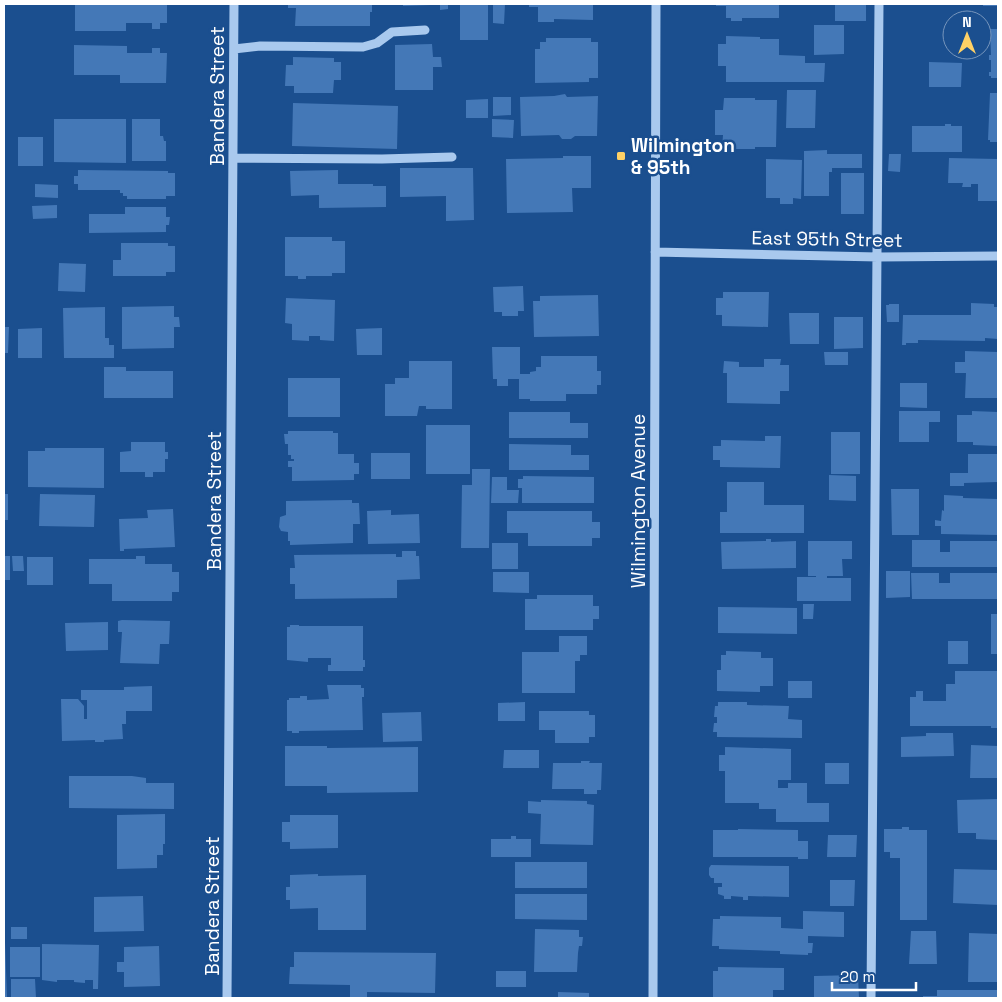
<svg xmlns="http://www.w3.org/2000/svg" width="1002" height="1002" viewBox="0 0 1002 1002" font-family="'Space Grotesk',sans-serif">
  <style>
    .building { fill: #4478b7 }
    .lines { fill: none; stroke-linecap: round; stroke-linejoin: round }
    .minor { stroke: #a9c9ee; stroke-width: 9 }
    .poi-dot { fill: #ffd166; stroke: #1b4f8f; stroke-width: 2 }
    .labels { text-anchor: middle; dominant-baseline: central; stroke-width: 5; stroke-linejoin: round; paint-order: stroke }
    .street-label { font-size: 19px; fill: #fff; stroke: #1b4f8f }
    .poi-label { font-size: 19px; font-weight: bold; fill: #fff; stroke: #1b4f8f; text-anchor: start }
  </style>
  <rect width="100%" height="100%" fill="#1b4f8f"/>
  <path class="building" d="M75 4H167V23H160V29H152V23H126V31H75Z
    M288 4H372V12H370V26H295L296 8H288Z
    M403 4H431V5L403 6Z
    M440 4H448V9L440 10Z
    M460 4H488V40H460Z
    M493 4H505L504 24 493 23Z
    M529 4H593V20L554 19V22H538V7H529Z
    M716 4H779V18H742V21H731V18H726V6H716Z
    M835 4H866V21H835Z
    M983 4H998V6H983Z
    M814 25H844V54L814 55Z
    M990 29H998V78H991V76H989V72H991V60H989V55H991Z
    M726 36 760 37V39H779V55L805 56V63H825L824 82H726V66H718V44H726Z
    M546 38H591V42H598V78H589V82L535 83V49H540V42H546Z
    M432 44 433 57H441L442 67H433V90H395V45Z
    M74 45 127 46V53H152V48H160V53H167L166 83H120V75H74Z
    M293 57 334 58V62H341V80H334L333 93H294V86H285L286 65H293Z
    M929 62 962 63 961 87H929Z
    M787 90H816L815 128H786Z
    M990 93H998V142H990V140H988Z
    M565 94 567 97 598 96 597 136H575L571 139H562L559 135 521 136 520 97 554 96Z
    M493 97H511V115L493 116Z
    M724 98H755V100H777L776 147H755V149H722L723 135H715V110H723Z
    M488 99V118H466V100Z
    M293 103 398 106 397 149 292 146Z
    M54 119H126V163L54 162Z
    M132 119H160V136H163L164 141H166V161H132Z
    M492 119 514 120 513 138 492 137Z
    M945 124H951V126H962V152H912V126H945Z
    M18 137H43V166H18Z
    M827 150V154H862V168H832V172H829V196H804V151Z
    M889 154H901L900 172 888 171Z
    M563 156H591V188H572L573 212 507 213 506 159 563 158Z
    M949 158 998 159V201H978V184H971V187H962L963 183H948Z
    M766 159 802 160 801 199 793 198V204H780V198H766Z
    M400 168H473L474 220 446 221V196L400 197Z
    M78 170 168 171V173H175V196H166V199H127V196H123V193H120V190H78V184H74V176H78Z
    M338 170V184H373V186H386V207L319 208V195L291 196 290 171Z
    M841 173H864V214H841Z
    M35 184 58 185V198L35 197Z
    M57 205V218L33 219 32 206Z
    M125 207H166V217H170L169 225H166V232L89 233V214H125Z
    M285 237H332V241H345V273H332V276H306V279H298V276H285Z
    M121 243H168V246H175V272H166V276H113V260H121Z
    M59 263 86 264 85 292 58 291Z
    M523 286 524 311H518V316H502V312H494L493 287Z
    M723 292H769L768 327 722 326V315H716V298H723Z
    M598 295 599 336 534 337 533 301H540V296Z
    M286 298 335 300 334 341 320 340V336H309V341L292 340V324L285 323Z
    M971 303 994 304V307H998V339L985 338V341L918 340V343H906V345H902L903 315H971Z
    M889 304H899V322H887L886 305H889Z
    M174 306V317H179L180 327H174V348L122 349V307Z
    M105 307V338H109V345H114V358H64L63 308Z
    M789 313H819V344H790Z
    M834 317H863V348L834 349Z
    M4 327H9L8 353H4Z
    M42 328V358H18V329Z
    M382 328V355H357L356 329Z
    M492 347H520V374H530V372L536 371V367H541V356H597V371H601V385H597V394H566V401H530V399H519V379H508V386H497V379H493Z
    M965 351 998 352V398H965L966 373H955V362H965Z
    M824 352H848V365H825Z
    M764 359H781L780 365H789V391H780V404L727 403V373H723L724 361 739 362V367H764Z
    M409 361H452V409H426V406H419L417 416H385V384H395V378H409Z
    M104 367H126V371H173V398H104Z
    M288 378H340V417H288Z
    M900 383H927V408L900 407Z
    M899 411H940V422H929V442H899Z
    M972 411 998 412V446L973 445V442H957V415H972Z
    M509 412H570V423H588V438H509Z
    M426 425H470V474H426Z
    M288 431H333V433H338V454H354V463H359V474H354V480L292 481V467H288V461H294V459H291V455H288V444H285L284 434H288Z
    M831 432H860V474H831Z
    M765 436H781L780 468 720 467V460H713V446H721V440L765 441Z
    M131 442H165V452H168V459H165V472H153V477H145V472H120V452L131 451Z
    M509 444 571 445V455H589V470H509Z
    M45 448H104V488L28 487V451H45Z
    M371 453H410V479H371Z
    M968 454H998V482L964 483V486H950V473H968Z
    M472 469H490L489 548H461L462 485H472Z
    M829 475 856 476V501L829 500Z
    M523 476 594 477V503H522V488H518V479H523Z
    M492 477H507V490H519L518 503H491Z
    M727 482H764V505H804V533H720V512H727Z
    M891 489H919V535H892Z
    M4 494H8V520H4Z
    M40 494 95 495 94 527 39 526Z
    M944 495 963 496V498L998 499V535L941 534V526H935V520L941 521 942 510 944 511Z
    M352 500V503H359L360 524H353V543L290 545V541H288V532L281 531 279 527 280 517 286 515V501Z
    M173 509 175 547 124 549V551H120L119 519 148 518 147 510Z
    M391 510V515L419 514 420 543 368 544 367 511Z
    M507 511H592V522H600V538H592V546H528V533H507Z
    M766 539H771V542L796 541V568L722 569 721 542 766 541Z
    M912 540H940V552H950V541H998V567H912Z
    M808 541H852V559H842L843 576H827V578H851V601H797V577H816V576H808Z
    M492 543H518V569H492Z
    M402 551H416V556H419L420 579 397 580V598L295 599V584H290V568H295L294 555 396 554V557H402Z
    M4 556H10V580H4Z
    M12 556H23L24 571H13Z
    M136 556H145V564H172V572H179V592H172V601H112V584H89V559H136Z
    M27 557H53V585H27Z
    M886 571H910V597L886 598Z
    M493 572H529V593L493 592Z
    M911 573H939V583H950V573H998V599H912Z
    M537 595H593V606H599V619H593V630H525V599H537Z
    M803 604H814L813 619H803Z
    M718 607 797 608V634L718 633Z
    M991 614H998V654H991Z
    M122 620 170 621 169 644H160L159 664 120 663 122 632H118V621Z
    M108 622V650L66 651 65 623Z
    M290 625H299V626H363V660H365V667H363V671H328V665H331V658H308V662L287 660V627H290Z
    M559 636H587V655H580V661H575V693H522V652H559Z
    M948 641H968V664H948Z
    M726 651 761 652V658H773V686H760V692L717 691V670H721V655H726Z
    M955 671H998V728H991V726H910V697H916V691H923V701H946V684H955Z
    M788 681H812V698H788Z
    M327 685H361V688H364V697H362L363 730 299 731V733H292V731H287V700H289V698H300V696H307V700L329 699Z
    M152 686V711H126V724H122L123 739 104 740V742H95V740L62 741 61 699H78L84 706V719H87V700H81V690H124V687Z
    M525 702V721H498V703Z
    M718 702H747V705L789 706 788 719 802 720V738L717 737V732H713L714 723H717V717H714L715 706H718Z
    M539 711H589V715H595V737H589V743H555V730H539Z
    M421 712 422 741 383 742 382 713Z
    M926 733H953L954 756 901 757V737L926 736Z
    M971 745 998 746V778H970Z
    M285 746H327V748L418 747V792L327 793V786H285Z
    M725 747 791 749V780H778V788H788V783H807V803H829V822H776V809H759V803H725V771H719V755H725Z
    M504 750H539V768H503Z
    M581 761H590L589 763H602L601 790H597V794H584V789H552L553 763H581Z
    M825 763H849V784H825Z
    M69 776H132L146 778V783H174V809L69 808Z
    M998 799V840L976 839V833H958L957 800Z
    M541 800 587 801V804L594 805 593 845 540 844 541 814 528 813V801L541 802Z
    M165 814V844H163V855H157V868L117 869V815Z
    M290 815H338V848L290 849V842H282V822H290Z
    M902 827H909V830H927V920H900V858H890V852H884V829H902Z
    M738 829 798 830V841H808V859H798V857H713V830H738Z
    M828 835H857L856 857H827Z
    M511 836H516V839H531V857H491V839H511Z
    M515 862H587V888H515Z
    M711 865 789 866V897L748 896V900H743V897L731 896V899H724V896L718 894V887H722V883H714V878H711L709 875V868Z
    M954 869 998 870V905L953 903Z
    M318 874V876L366 875V930H318V908L290 909V900H286V887H290V875Z
    M830 880H855L854 906H830Z
    M515 894H587V920L515 919Z
    M143 896 144 931 94 932V897Z
    M803 911 844 912V937L808 936V943H813L812 953H808V955L780 954V951L719 949V946H712L713 919H720V916L781 917V928L803 929Z
    M11 927H27V939H11Z
    M535 929 579 930V937H583L582 946H579L578 953 577 972H534Z
    M911 931H936L937 964H909Z
    M969 933 998 934V982H968Z
    M4 942H5L7 998H4Z
    M42 944 99 945 98 989H93V980H85V983L74 982V980H57V982L42 980Z
    M159 946 160 986 124 987V972H117V962H124V947Z
    M10 947H40V977H10Z
    M294 952 436 953 435 993 367 992V997H350V985L289 984 290 967H294Z
    M718 967 784 968V990H773V998H713V971H718Z
    M496 971H526V987H496Z
    M858 975 859 998H814V976Z
    M11 979H35L36 998H11Z
    M937 990H998V998H923V996H937Z
    M558 992 589 993V998H558Z"/>
  <g class="lines">
    <path class="minor" d="M234 49 260 46 363 47 377 43 392 32 425 30
      M233 158 382 159 452 157
      M655 252 878 257 998 256
      M227 998 234 4
      M653 998 656 4
      M871 998 879 4"/>
  </g>
  <rect class="poi-dot" x="616" y="151" width="10" height="10" rx="2.5"/>
  <g class="labels">
    <g class="street-label">
      <text transform="translate(217 96) rotate(-90)">Bandera Street</text>
      <text transform="translate(827 239) rotate(1)">East 95th Street</text>
      <text transform="translate(214 501) rotate(-90)">Bandera Street</text>
      <text transform="translate(638 501) rotate(-90)">Wilmington Avenue</text>
      <text transform="translate(212 906) rotate(-90)">Bandera Street</text>
    </g>
    <g class="poi-label">
      <text x="631" y="145">Wilmington<tspan x="631" dy="22">&amp; 95th</tspan></text>
    </g>
  </g>
  <rect width="1002" height="1002" fill="none" stroke="#ffffff" stroke-width="10"/>
  <g transform="translate(967 35)"><circle r="24" fill="#1b4f8f" stroke="#7695bc"/>
  <path d="M0-4L9 19L0 12L-9 19Z" fill="#ffd166"/>
  <text y="-8" font-size="14" font-weight="bold" text-anchor="middle" fill="#ffffff">N</text>
  </g>
  <path d="M832 982v8h84v-8" fill="none" stroke="#ffffff" stroke-width="2.5"/>
  <text x="840" y="982" font-size="15" fill="#ffffff" stroke="#1b4f8f" stroke-width="4" paint-order="stroke">20 m</text>
</svg>
